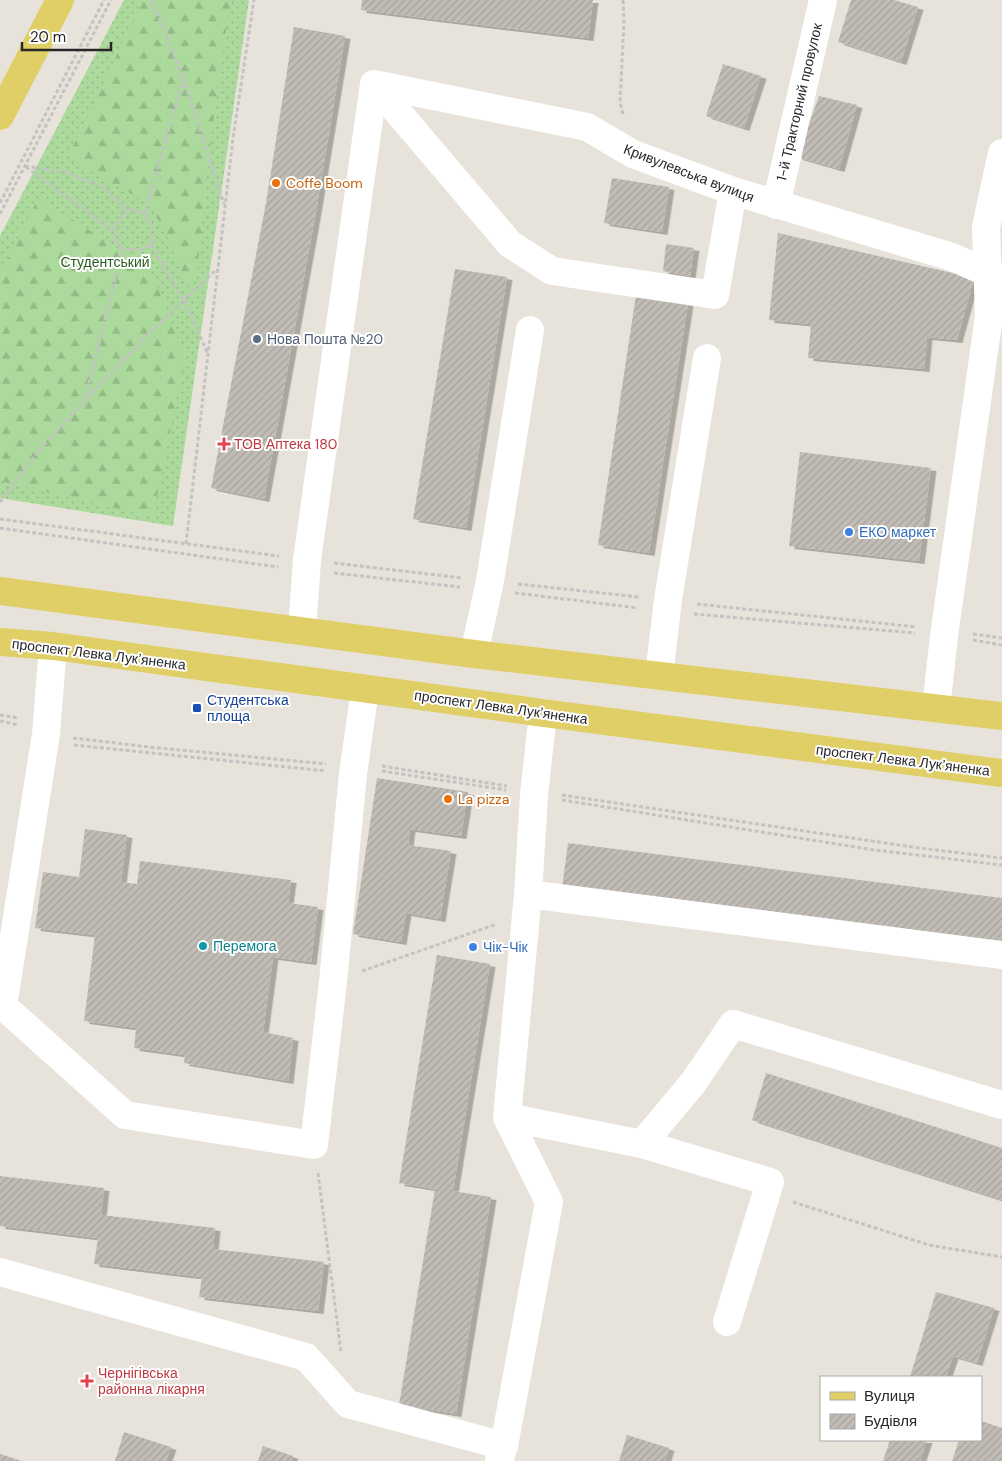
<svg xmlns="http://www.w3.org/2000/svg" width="1002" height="1461" viewBox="0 0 1002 1461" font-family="'DM Sans',sans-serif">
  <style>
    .grass { fill: url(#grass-dots) }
    .forest { fill: url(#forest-firs) }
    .building { fill: url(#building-hatch); filter: url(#shadow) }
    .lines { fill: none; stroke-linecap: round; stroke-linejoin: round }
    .path { stroke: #c3c3c3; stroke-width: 3; stroke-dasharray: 4 2.5; stroke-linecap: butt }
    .minor { stroke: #fff; stroke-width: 28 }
    .major { stroke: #e0ce67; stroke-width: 28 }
    .food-dot { fill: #e8710a; stroke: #fff; stroke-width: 2 }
    .service-dot { fill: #5c6f8a; stroke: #fff; stroke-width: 2 }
    .health-dot { fill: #e0444e; stroke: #fff; stroke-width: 2 }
    .shop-dot { fill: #3f7fe0; stroke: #fff; stroke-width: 2 }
    .transit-dot { fill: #1a4fb4; stroke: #fff; stroke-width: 2 }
    .culture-dot { fill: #0f9aa8; stroke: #fff; stroke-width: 2 }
    .labels { text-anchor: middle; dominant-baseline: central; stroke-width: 4; stroke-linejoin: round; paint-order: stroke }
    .street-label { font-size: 14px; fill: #272727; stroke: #fff }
    .food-label { font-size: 14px; fill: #c56008; stroke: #fff; text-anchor: start }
    .park-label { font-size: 14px; fill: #285b20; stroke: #fff }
    .service-label { font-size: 14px; fill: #4e5e75; stroke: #fff; text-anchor: start }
    .health-label { font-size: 14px; fill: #be3a42; stroke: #fff; text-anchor: start }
    .shop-label { font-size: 14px; fill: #366cbe; stroke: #fff; text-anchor: start }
    .transit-label { font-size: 14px; fill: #164399; stroke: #fff; text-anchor: start }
    .culture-label { font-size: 14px; fill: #0d838f; stroke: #fff; text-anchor: start }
  </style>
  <defs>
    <pattern id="grass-dots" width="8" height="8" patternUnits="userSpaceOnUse" patternTransform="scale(1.25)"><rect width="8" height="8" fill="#acda9c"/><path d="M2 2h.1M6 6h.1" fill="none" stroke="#94bb86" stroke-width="1.8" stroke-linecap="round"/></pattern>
    <pattern id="forest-firs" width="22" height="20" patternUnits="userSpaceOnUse" patternTransform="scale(1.25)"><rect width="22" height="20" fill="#acda9c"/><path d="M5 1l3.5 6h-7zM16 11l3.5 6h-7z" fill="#94bb86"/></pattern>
    <pattern id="building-hatch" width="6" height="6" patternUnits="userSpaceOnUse" patternTransform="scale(1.25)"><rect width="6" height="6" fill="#c1bdb6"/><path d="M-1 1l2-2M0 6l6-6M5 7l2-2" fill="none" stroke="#a6a29c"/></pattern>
    <filter id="shadow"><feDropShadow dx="5.5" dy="3" stdDeviation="0" flood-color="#0004"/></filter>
  </defs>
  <rect width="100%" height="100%" fill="#e8e3da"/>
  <path class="grass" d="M124 0H249L173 526 0 498V236Z"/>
  <path class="forest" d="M143 0H231C214 100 204 202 194 303L169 240 151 205 83 167 70 153Z
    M38 198 150 269 185 356 153 517 0 481V275Z"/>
  <path class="building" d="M362 0H593L588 38 361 10Z
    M851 0H894L918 7 901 62 838 42Z
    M294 27 345 36 316 211 264 499 211 488 266 203Z
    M723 64 761 76 744 128 706 116Z
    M819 96 857 105 839 169 797 157Z
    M612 178 669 187 662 232 604 223Z
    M778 233 974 278 957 340 927 337 924 369 808 358 811 324 769 320Z
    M666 244 694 248 690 276 663 271Z
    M455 269 507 277 466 528 413 519Z
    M636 295 688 303 649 553 598 545Z
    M800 452 931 468 919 561 789 546Z
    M377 778 468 792 461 836 410 829 408 845 451 851 440 919 406 913 401 942 353 934Z
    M85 829 127 835 121 882 137 884 140 861 291 880 288 903 318 907 311 962 273 957 263 1032 293 1038 288 1081 184 1063 185 1055 134 1048 136 1028 84 1021 95 935 35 928 43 872 79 877Z
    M568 843 1002 898V952L561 896Z
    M437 955 490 964 453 1191 491 1197 456 1414 399 1405 435 1189 399 1183Z
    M766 1073 1002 1148V1200L752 1120Z
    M0 1176 104 1188 101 1215 215 1228 213 1249 324 1262 318 1311 199 1297 202 1277 94 1264 98 1238 0 1226Z
    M936 1292 994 1308 977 1363 953 1356 946 1377H910Z
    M981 1421 1002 1428V1461H952L959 1440H981Z
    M124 1432 171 1447 166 1461H115Z
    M627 1435 669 1448 665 1461H619Z
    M890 1440H927L920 1461H883Z
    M263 1446 293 1456 291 1461H258Z
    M0 1454 22 1461H0Z"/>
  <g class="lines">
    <path class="path" d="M152 0 183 78 224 204
      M623 0 624 22 620 102 623 115
      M25 166 68 173 103 187 127 209
      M26 167 114 232
      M0 203 104 0
      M145 213 183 79
      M0 214 111 0
      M151 245 184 300 207 352
      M84 402 123 249 141 250 151 245C155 231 152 225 145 213L128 209C116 222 113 225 116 242L123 249
      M0 502 40 449 144 338 217 269
      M0 519 279 556
      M0 528 278 567
      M186 544 233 138 254 0
      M334 563 462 578
      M334 573 460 587
      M518 584 639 597
      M515 593 638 608
      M697 604 917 627
      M694 614 915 633
      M973 634 1002 638
      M973 640 1002 645
      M0 715 19 718
      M0 721 19 725
      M73 738 149 747 326 764
      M74 745 326 771
      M382 766 507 786
      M382 771 506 790
      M562 795 919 848 1002 858
      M562 800 874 850 1002 865
      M362 971 497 924
      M318 1173 341 1352
      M793 1202 929 1245 1002 1257"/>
    <path class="minor" d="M374 84 587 127 633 154 733 191 952 257 988 273 1002 278
      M374 84 510 244 552 271 715 295 733 191
      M776 205 823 0
      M302 630 307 560 374 84
      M53 646 46 734 3 1006 125 1115 314 1145 333 982 353 774 365 689
      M474 654 490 581 530 330
      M659 675 668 600 707 358
      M936 708 944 636 989 316 986 227 1002 153
      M528 894 1002 955
      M507 1117 642 1144 693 1083 733 1024 1002 1105
      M642 1144 770 1182 727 1322
      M0 1272 306 1357 348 1404 504 1446
      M499 1461 504 1446 549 1202 507 1117 528 894 534 795 543 713"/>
    <path class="major" d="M0 116 60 0
      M0 591 474 654 1002 716
      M0 642 53 646 543 713 1002 773"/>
  </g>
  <g class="food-dot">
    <circle cx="276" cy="183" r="5"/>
    <circle cx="448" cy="799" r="5"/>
  </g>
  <circle class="service-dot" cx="257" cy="339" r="5"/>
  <g class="health-dot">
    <path d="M221.5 436.5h5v5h5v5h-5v5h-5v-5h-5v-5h5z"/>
    <path d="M84.5 1373.5h5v5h5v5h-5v5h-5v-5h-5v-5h5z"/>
  </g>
  <g class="shop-dot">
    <circle cx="849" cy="532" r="5"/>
    <circle cx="473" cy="947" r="5"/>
  </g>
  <rect class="transit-dot" x="192" y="703" width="10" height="10" rx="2.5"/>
  <circle class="culture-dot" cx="203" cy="946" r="5"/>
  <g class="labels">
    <g class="street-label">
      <text transform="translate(799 102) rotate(-77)">1-й Тракторний провулок</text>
      <text transform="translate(689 173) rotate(21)">Кривулевська вулиця</text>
      <text transform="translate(99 654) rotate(7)">проспект Левка Лукʼяненка</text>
      <text transform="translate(501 707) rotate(8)">проспект Левка Лукʼяненка</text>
      <text transform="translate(903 760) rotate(7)">проспект Левка Лукʼяненка</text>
    </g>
    <g class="food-label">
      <text x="286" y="183">Coffe Boom</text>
      <text x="458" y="799">La pizza</text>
    </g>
    <g class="park-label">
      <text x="105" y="262">Студентський</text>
    </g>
    <g class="service-label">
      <text x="267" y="339">Нова Пошта №20</text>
    </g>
    <g class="health-label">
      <text x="234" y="444">ТОВ Аптека 180</text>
      <text x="98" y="1373">Чернігівська<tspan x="98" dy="16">районна лікарня</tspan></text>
    </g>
    <g class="shop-label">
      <text x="859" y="532">ЕКО маркет</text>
      <text x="483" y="947">Чік-Чік</text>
    </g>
    <g class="transit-label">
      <text x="207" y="700">Студентська<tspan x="207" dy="16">площа</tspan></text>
    </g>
    <g class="culture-label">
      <text x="213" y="946">Перемога</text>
    </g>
  </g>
  <rect x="820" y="1376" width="162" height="65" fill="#ffffff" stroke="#a9a9a9"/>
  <rect x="830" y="1392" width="25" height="8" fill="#e0ce67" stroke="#a9a9a9"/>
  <text x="864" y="1401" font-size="15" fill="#272727">Вулиця</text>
  <rect x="830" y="1414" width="25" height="15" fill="url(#building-hatch)" stroke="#a9a9a9"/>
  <text x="864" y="1426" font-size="15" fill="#272727">Будівля</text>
  <path d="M22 42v8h89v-8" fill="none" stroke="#272727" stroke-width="2.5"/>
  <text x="30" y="42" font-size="15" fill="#272727" stroke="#ffffff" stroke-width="4" paint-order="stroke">20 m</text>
</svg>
